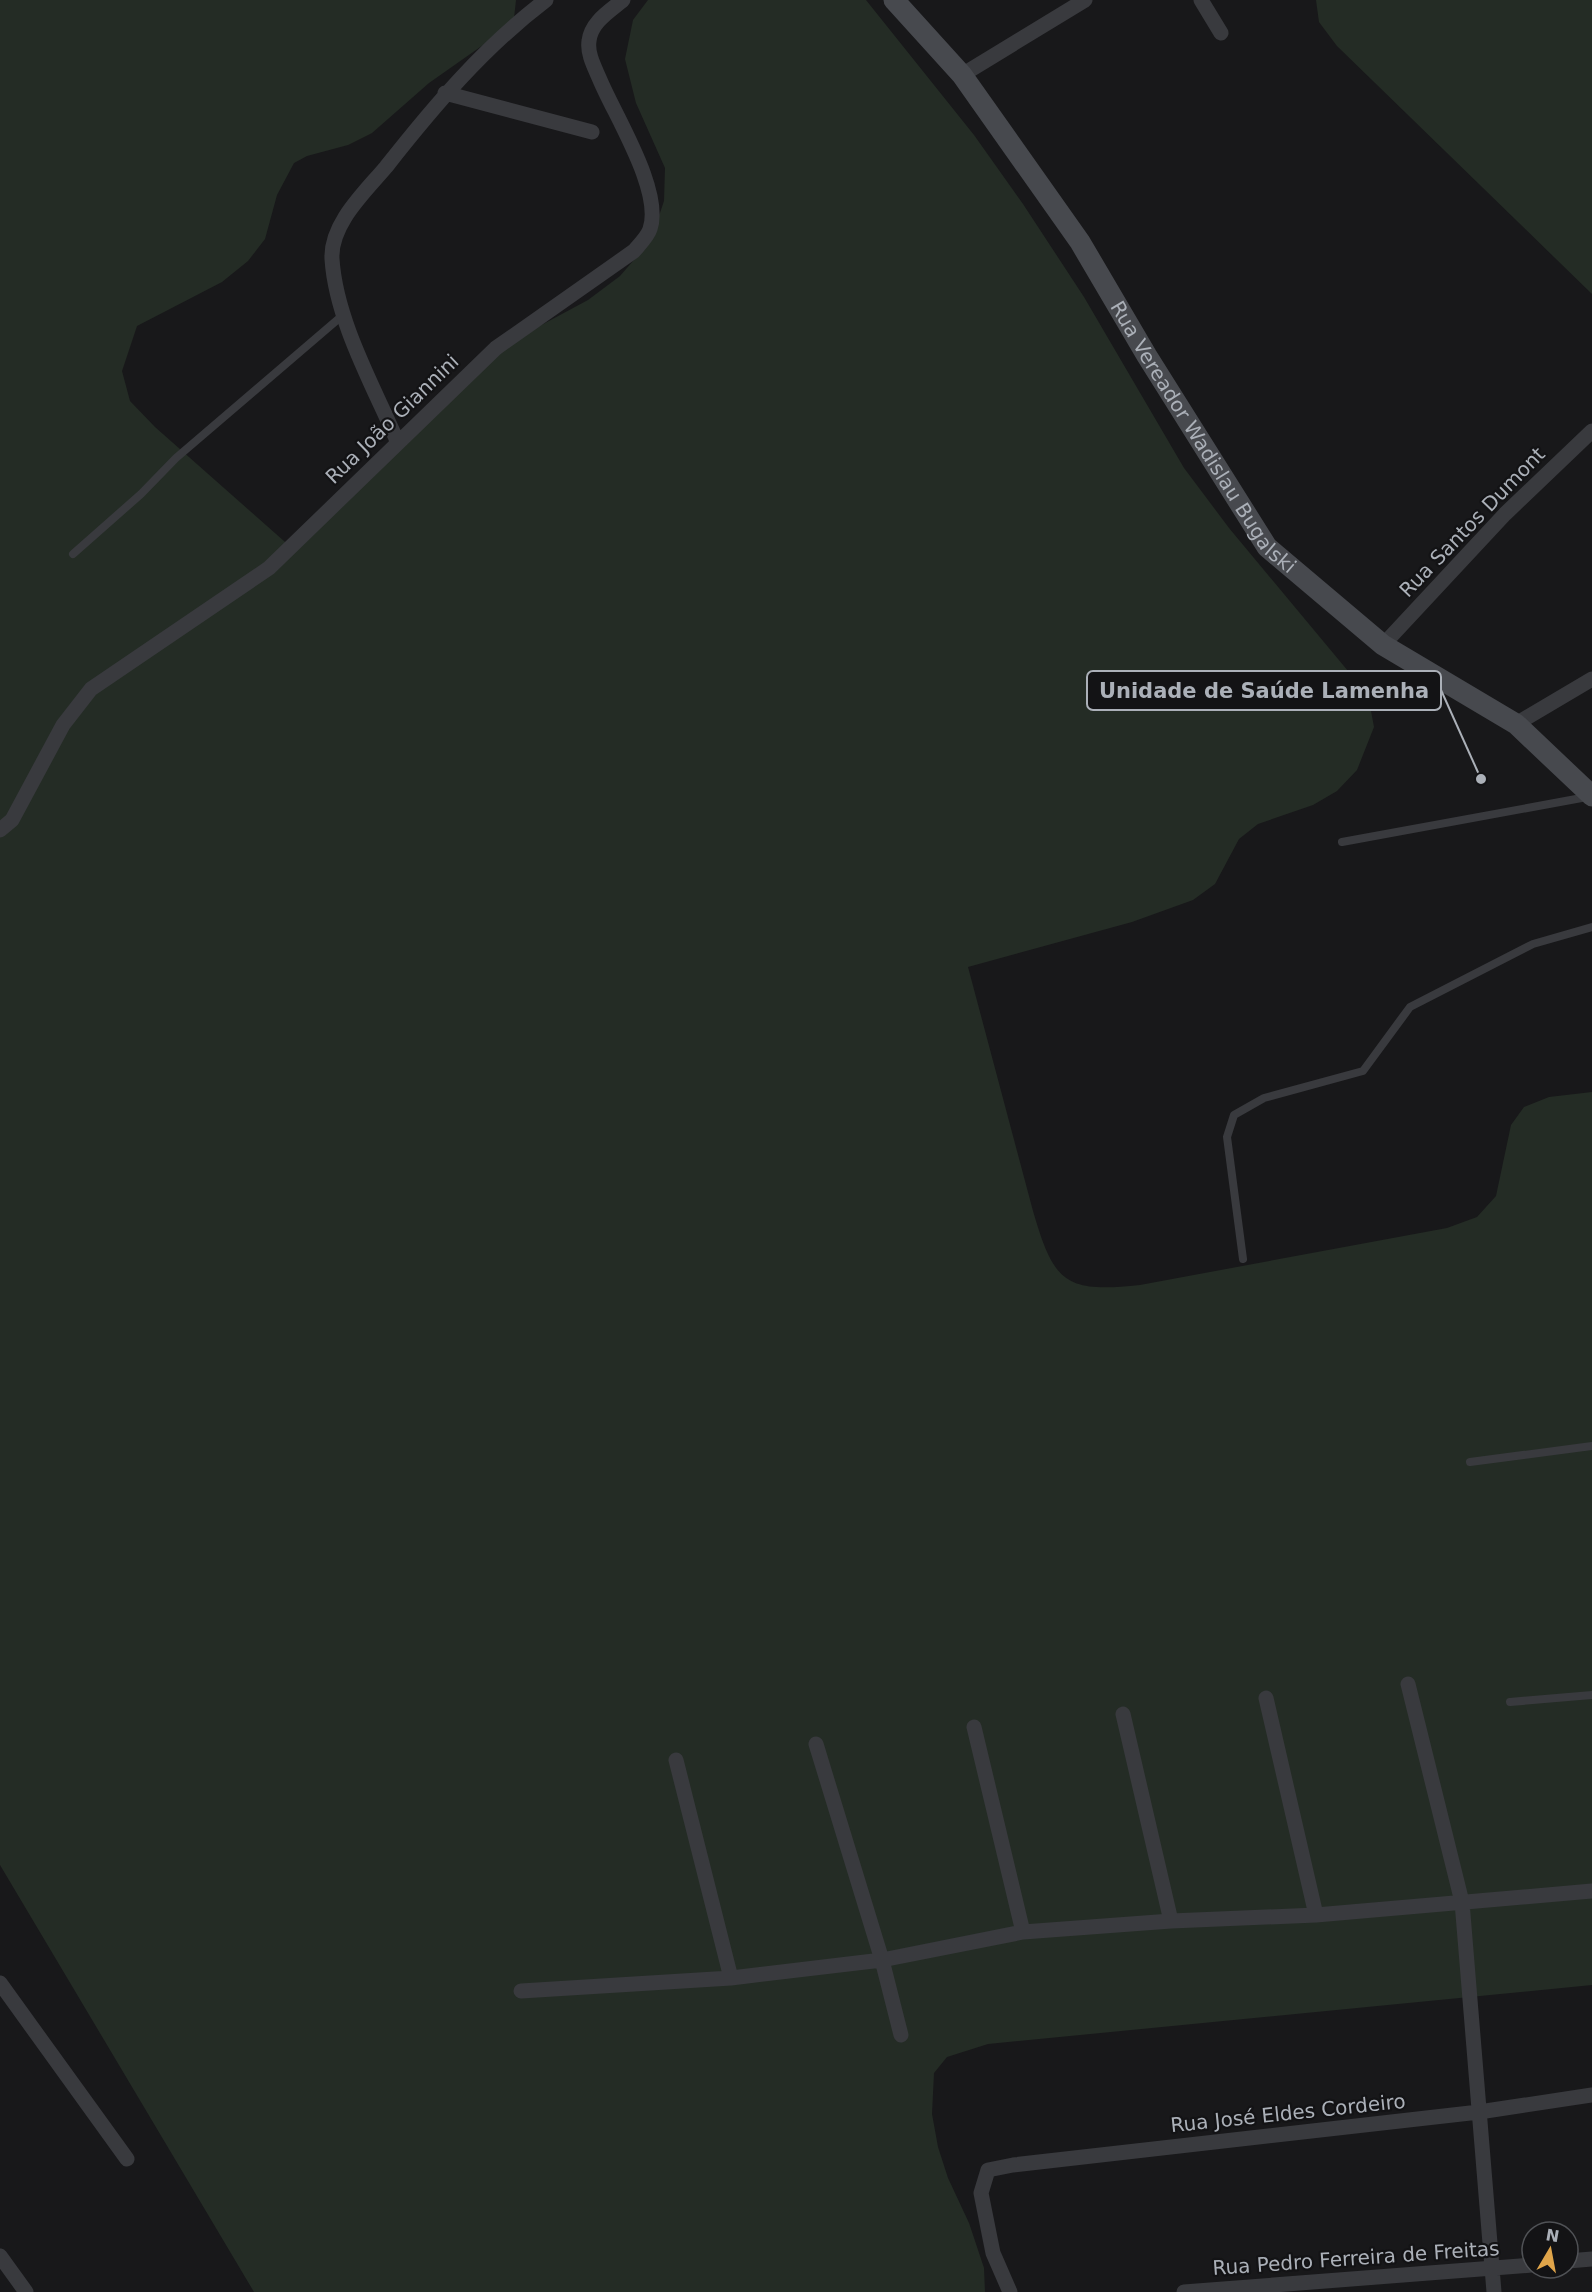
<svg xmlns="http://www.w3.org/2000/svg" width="1592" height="2292" viewBox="0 0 1592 2292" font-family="'DejaVu Sans',sans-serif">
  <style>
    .green { fill: #242c25 }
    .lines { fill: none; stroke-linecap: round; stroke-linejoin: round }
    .lane { stroke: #393a3e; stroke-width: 8 }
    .street { stroke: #393a3e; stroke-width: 15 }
    .secondary { stroke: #47494e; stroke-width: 21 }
    .labels { text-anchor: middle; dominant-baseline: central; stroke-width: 4.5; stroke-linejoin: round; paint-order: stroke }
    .street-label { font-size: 20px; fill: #abb0b8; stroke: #131315 }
    .leader { fill: none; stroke: #abb0b8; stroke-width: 2 }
    .callout-dot { fill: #abb0b8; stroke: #131315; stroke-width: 2 }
    .callout { fill: #131315; stroke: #abb0b8; stroke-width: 2 }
    .callout-label { font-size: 21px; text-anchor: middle; font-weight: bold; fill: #abb0b8 }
  </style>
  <rect width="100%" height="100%" fill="#18181a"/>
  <path class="green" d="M0 0H516L514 18 493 38 429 83 372 133 348 145 307 156 294 163 277 195 265 239 248 261 222 282 137 326 122 371 130 401 155 427 293 549 493 351 588 300 620 276 640 253 655 228 664 201 665 168 636 103 625 59 633 20 648 0H866L974 135 1023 204 1084 297 1184 468 1229 528 1368 695 1374 727 1357 770 1337 791 1313 805 1258 824 1239 839 1215 884 1193 900 1132 922 968 967 1033 1211C1054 1283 1065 1293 1140 1285L1447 1228 1477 1217 1496 1196 1511 1125 1524 1107 1549 1097 1592 1092V1985L988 2044 947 2057 934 2073 932 2114 938 2147 948 2178 969 2223 984 2268 985 2292H254L0 1865Z
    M1316 0H1592V294L1337 46 1319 22Z"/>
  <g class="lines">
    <path class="lane" d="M73 554 141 494 176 458 343 315
      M1342 842 1587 797
      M1243 1259 1227 1137 1234 1115 1264 1098 1363 1071 1410 1007 1533 944 1592 927
      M1470 1462 1592 1446
      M1510 1702 1592 1695"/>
    <path class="street" d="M1201 0 1221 33
      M962 75 1085 0
      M445 93 592 132
      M398 443C374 387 336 321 332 259 330 224 365 192 386 167 434 106 484 47 546 0
      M1383 645 1505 514 1592 431
      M1516 724 1592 679
      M0 830 12 820 63 725 91 689 269 568 496 348 634 251C639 245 648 236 650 229 663 191 615 116 600 80 595 68 587 54 589 41 591 22 610 11 623 0
      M1408 1684 1462 1902 1494 2292
      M1266 1698 1316 1915
      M1123 1714 1171 1921
      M974 1727 1023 1932
      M816 1744 882 1960 901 2035
      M676 1760 731 1978
      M0 1983 127 2159
      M521 1991 731 1978 882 1960 1023 1932 1171 1921 1316 1915 1592 1891
      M0 2256 26 2292
      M1568 2261 1592 2259
      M1010 2292 993 2253 981 2193 988 2170 1013 2165 1479 2112 1592 2095
      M1184 2292 1532 2265"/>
    <path class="secondary" id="s1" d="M894 0 962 75 1080 242 1147 356 1267 547 1383 645 1516 724 1592 796"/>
  </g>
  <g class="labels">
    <g class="street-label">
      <text transform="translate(392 419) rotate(-44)">Rua João Giannini</text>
      <text stroke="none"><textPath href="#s1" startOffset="537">Rua Vereador Wadislau Bugalski</textPath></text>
      <text transform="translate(1472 522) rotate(-46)">Rua Santos Dumont</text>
      <text transform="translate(1288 2113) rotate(-6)">Rua José Eldes Cordeiro</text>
      <text transform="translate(1356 2258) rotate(-4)">Rua Pedro Ferreira de Freitas</text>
    </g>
  </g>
  <path class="leader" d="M1481 779L1441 690"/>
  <circle class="callout-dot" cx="1481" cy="779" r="6"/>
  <rect class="callout" x="1087" y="671" width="354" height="39" rx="6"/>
  <g class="callout-label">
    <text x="1264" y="698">Unidade de Saúde Lamenha</text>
  </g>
  <g transform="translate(1550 2250) rotate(10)"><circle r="28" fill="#131315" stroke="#505256" stroke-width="1.5"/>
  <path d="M0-4.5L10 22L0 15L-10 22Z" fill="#e0a54a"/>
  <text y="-9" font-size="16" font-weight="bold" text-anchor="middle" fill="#abb0b8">N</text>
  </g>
</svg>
